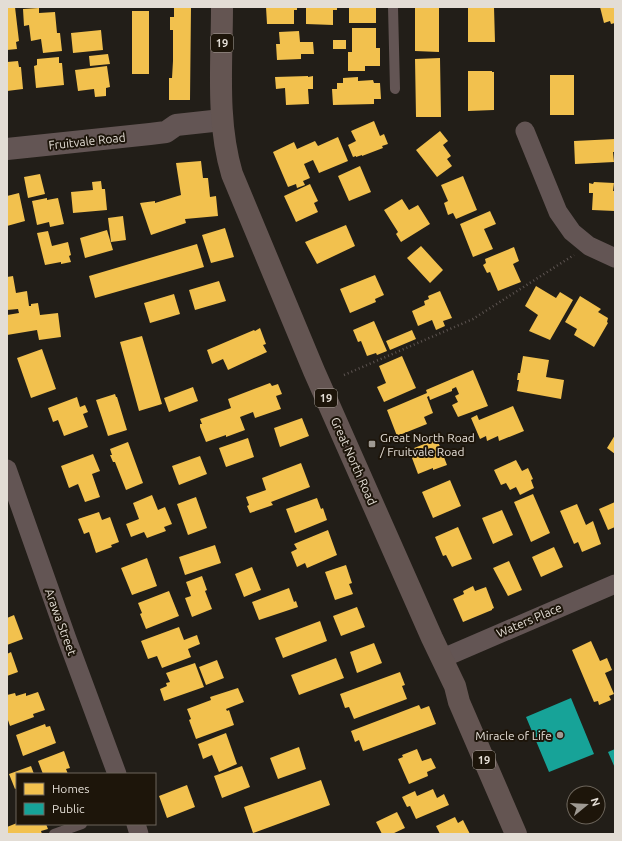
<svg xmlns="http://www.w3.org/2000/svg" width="622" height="841" viewBox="0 0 622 841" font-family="Ubuntu,sans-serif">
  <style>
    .homes { fill: #f2c14e }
    .public { fill: #17a398 }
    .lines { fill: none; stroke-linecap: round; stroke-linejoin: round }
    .path { stroke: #5e5552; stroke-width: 2.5; stroke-dasharray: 1 3; stroke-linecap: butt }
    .service { stroke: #635554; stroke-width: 10 }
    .minor { stroke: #635554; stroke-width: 19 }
    .tertiary { stroke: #635554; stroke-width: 22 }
    .primary { stroke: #645552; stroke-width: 22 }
    .poi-dot { fill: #9f9a93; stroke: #1d150a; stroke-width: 1.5 }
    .labels { text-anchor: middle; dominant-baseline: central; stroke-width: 4; stroke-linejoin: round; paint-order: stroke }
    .shield { fill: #1d150a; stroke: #a8a198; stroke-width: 1 }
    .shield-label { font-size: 11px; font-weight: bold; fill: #e3ddd5 }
    .street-label { font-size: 12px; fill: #e3ddd5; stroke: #1d150a }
    .poi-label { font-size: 12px; fill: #e3ddd5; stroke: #1d150a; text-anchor: start }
  </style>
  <rect width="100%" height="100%" fill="#221e18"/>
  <path class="homes" d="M7 7H15L19 41 16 42 17 49 7 50Z
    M174 7H191L190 100H169V78H172L173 61V30H170V17H174Z
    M266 7H297V10H294V24H267Z
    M306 7H337V10H333V25L306 24Z
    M349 7H376V23H349Z
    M415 7H439V52L415 51Z
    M468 7H494L495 42H468Z
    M600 7H615V23L611 24 610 21 604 23Z
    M39 8V13L55 12 57 33H60L62 51 43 53 41 39 31 41 29 25 24 26 23 9Z
    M132 11H149V74H132Z
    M352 28H376V48H380V66H365V71H348V52H352Z
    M101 30 103 50 73 53 71 33Z
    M299 31 300 42H313L314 54H301V59L277 60 276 44H280L279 32Z
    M333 40H346V49H333Z
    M108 54 110 64 90 66 89 56Z
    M59 57V63H62L64 85 36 88 34 66 37 65V59Z
    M440 58 441 117H416L415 59Z
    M18 61 19 67H21L23 89 7 91V62Z
    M107 66 110 87 106 88V96L95 97 94 89 78 91 75 70Z
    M468 71H492V72H494V110L468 111Z
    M550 75H574V115H550Z
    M308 76V77L313 76V89H308L309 104 286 105 285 88 276 89 275 77Z
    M358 77V81L373 80 374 83H380L381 99H374V104L333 105 332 89H337V83H343V78Z
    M374 121 380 136 384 134 388 144 382 146 383 148 362 156V155L356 157V156L353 157 348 145 356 141 351 131Z
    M440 131 448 141 443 145 451 156 447 159 452 166 437 177 416 150Z
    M338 137 348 161 319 173 313 160 304 164 310 178 303 181 305 185 297 188 296 184 288 187 273 152 294 142 297 149 315 141 318 146Z
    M615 139V152H613L614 162 575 164 574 141Z
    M201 161 203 178H208L210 197 216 196 218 216 185 219 186 223 151 235 140 203 155 201V203L181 195 176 163Z
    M360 166 371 192 349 201 338 176Z
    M40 174 45 194 28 198 24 177Z
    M463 176 477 210 456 219 453 213 448 215 444 203 448 201 441 185Z
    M101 181 102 189H105L107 210 73 213 71 192 93 190 92 182Z
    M594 182 614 183 613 191H615V211L592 210 593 193H589V183L593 184Z
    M310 184 318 201 314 203 318 212 296 222 284 196Z
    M19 193 25 221 7 226V196Z
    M47 198V200L58 198 64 224 50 227 49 222 37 225 32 201Z
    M402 199 409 210 418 205 430 224 401 242 396 234 398 232 384 210Z
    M490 211 496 224 484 229 493 249 473 257 460 224Z
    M123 216 126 240 111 242 108 218Z
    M346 225 355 246 317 264 305 242Z
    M225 228 234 257 211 263 202 235Z
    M107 230 113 250 85 258 80 238Z
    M48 231 52 246 68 242 71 255 69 256 71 262 61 264V262L45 265 37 233Z
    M197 244 204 267 95 298 89 276Z
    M421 246 443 270 430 283 407 258Z
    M514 247 519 261 513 264 521 282 498 291 490 272 487 273 483 265 486 263 485 259Z
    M375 275 384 295 375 299 376 302 350 313 340 289Z
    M13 276 16 293 27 291 29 306H31V304L38 303 40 315 58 313 61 337 39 340 37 330 7 335V315L19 313 18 309 7 310V277Z
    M219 281 226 301 195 310 189 290Z
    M536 286 556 298 560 292 573 300 550 340 529 331 538 315 525 306Z
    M440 291 452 318 443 321 445 326 436 330 432 320 418 326 412 311 425 305 424 301 429 299 428 296Z
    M174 294 180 314 150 323 144 303Z
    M580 296 601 309 598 312 608 318 607 322 608 323 594 347 574 335 577 329 565 322Z
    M374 321 387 351 377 355 376 353 367 356 361 341 358 342 353 330Z
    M260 328 266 344 263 345 267 352 228 370 223 359 212 364 207 350 254 330 255 331Z
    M412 330 416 339 390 350 386 341Z
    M142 336 162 404 139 411 120 342Z
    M42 349 56 389 31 398 17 358Z
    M402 356 416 388 384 402 377 387 386 383 379 366Z
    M523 356 549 360 546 377 564 380 561 399 517 391 519 380H517L518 373H520Z
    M473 370 488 406 458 417 452 405 458 402 455 396 459 394 456 387 452 389V391L430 400 429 396 427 397 433 413 424 417 427 424 397 436 387 410 427 393 426 390Z
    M270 383 272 386 278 384 282 394 276 396 281 409 255 418 253 412 240 417 245 430 226 437V435L206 442 200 427V424H202L200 419 231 408 228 399Z
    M193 387 198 401 169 412 164 398Z
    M115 394 116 397H117L127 430 108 436 96 400Z
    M77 397 80 407 85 405 88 412 83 414 88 427 64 436 58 420 53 422 48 408Z
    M513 406 524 431 499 441 498 436 487 441 486 436 480 439 471 418 477 415 479 420Z
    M302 418 309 436 280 447 274 428Z
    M615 435V454L607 448Z
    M248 438 254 457 226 467 219 448Z
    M437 439 447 465 433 470V468L418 474 409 450Z
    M128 442 143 483 126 490 115 462H113L110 455H112L110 449Z
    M93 454 100 471 92 474 100 497 85 502 78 484 69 488 61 466Z
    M200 456 207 474 179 485 172 466Z
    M516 460 522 471 528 468 533 479 531 480 534 488 520 495 516 487 510 490 506 483 501 485 494 470Z
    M301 463 310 487 271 502 273 505 250 513 247 506 249 505 246 497 266 490 262 478Z
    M450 480 461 506 433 518 422 492Z
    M533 494 550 533 531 542 514 502Z
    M152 495 158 510 165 507 172 524 164 527 166 531 147 538 144 532 131 537 126 524 139 519 133 503Z
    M196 497 207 528 188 535 177 504Z
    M317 498 321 509 323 508 327 520 295 533 286 509Z
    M615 502V527L608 530 599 509Z
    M577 504 586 525 593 521 601 544 582 552 578 542 574 544 560 511Z
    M502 510 513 535 493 544 482 518Z
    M99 512 102 520 110 517 119 542 111 545 112 547 96 553 89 532 84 534 78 519Z
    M458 527 472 559 452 567 446 555 443 556 435 537Z
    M328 530 337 555 307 568 305 563 297 567 291 552 297 549 294 544Z
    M215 545 221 563 185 575 179 557Z
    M554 547 563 567 541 577 532 557Z
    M147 558 157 586 132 595 121 568Z
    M509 561 522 590 508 596 493 568Z
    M346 565 352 583 349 584 353 594 335 600 325 572Z
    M252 567 261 590 244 597 235 574Z
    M202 576 207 590 205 591 212 609 192 617 185 598 191 596 186 582Z
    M473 586 475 591 486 587 494 608 492 609V610L463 622 453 599 464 594 463 591Z
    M289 588 294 602 296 601 298 607 259 620 252 602Z
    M169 591 179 616 146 629 140 614 142 613 138 603Z
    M357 607 365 627 341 636 333 616Z
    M14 615 23 639 7 645V618Z
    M320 621 327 641 283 658 275 638Z
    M179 627 184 640 197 635 200 644 188 649 191 657 162 668 157 656 148 659 141 641Z
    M591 641 600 661 607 658 612 670 605 673 614 694 609 696 611 700 599 705 598 701 594 702 572 650Z
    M374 643 382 663 357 673 350 652Z
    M11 652 18 672 7 676V654Z
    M336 658 344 678 299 695 291 675Z
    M217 660 224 678 206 685 199 667Z
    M195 663 204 687 164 701 160 689 167 686 166 683 170 682 166 673Z
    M400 672 405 685 402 686 407 699 354 719 349 707 345 708 340 694Z
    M238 688 244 702 226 709 227 711 229 710 234 725 196 739 189 720 191 719 187 709 211 700 210 697Z
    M38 692 45 710 33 714 34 717 10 726 7 717V695L15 693 16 696 26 693V696Z
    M419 705 421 709 429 706 436 724 363 751 359 740 355 742 351 731Z
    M45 724 46 727 50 726 56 743 23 756 16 735Z
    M226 733 237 764 219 772 212 755 203 759 198 744Z
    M299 747 306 769 278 779 270 758Z
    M417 749 422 761 431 758 436 768 427 772 428 776 409 784 398 759 403 757 402 755Z
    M64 751 70 768 66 769 68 774H43L38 761Z
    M31 766 34 774H17V788L15 789 9 774Z
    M242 766 250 787 222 798 214 776Z
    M321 780 330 805 253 833 244 807Z
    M187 785 195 807 167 818 159 796Z
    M433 789 437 798 444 794 449 805 416 819 410 806 407 807 402 797 415 791 417 796Z
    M397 812 405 828 392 834H382L376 822Z
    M455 817 458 823 463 820 470 834H440L436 826Z
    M17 823V824H46L48 829 41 831 42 834H7V827Z"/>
  <path class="public" d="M571 698 594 754 549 772 526 717Z
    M615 749V768L608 752Z"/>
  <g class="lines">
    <path class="path" d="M344 375 473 319 574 255"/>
    <path class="service" d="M393 7 395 89
      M54 834 82 824"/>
    <path class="minor" d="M525 131 558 212 572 232 589 246 615 258
      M7 469 67 639 117 774
      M443 658 615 584
      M136 824 139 834"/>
    <path class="tertiary" d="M7 149 150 134 166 132 176 125 222 120"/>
    <path class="primary" d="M222 7C222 62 216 120 232 174L314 371 432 638 455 686 459 702 516 834"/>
  </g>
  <g class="poi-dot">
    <rect x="368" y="440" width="8" height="8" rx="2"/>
    <circle cx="560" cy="735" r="4"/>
  </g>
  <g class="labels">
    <g class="shield">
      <rect x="211" y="34" width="22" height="18" rx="3"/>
      <rect x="315" y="389" width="22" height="18" rx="3"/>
      <rect x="473" y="751" width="22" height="18" rx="3"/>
    </g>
    <g class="shield-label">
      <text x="222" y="43">19</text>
      <text x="326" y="398">19</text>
      <text x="484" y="760">19</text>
    </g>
    <g class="street-label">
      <text transform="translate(87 141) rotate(-6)">Fruitvale Road</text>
      <text transform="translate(354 461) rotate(66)">Great North Road</text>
      <text transform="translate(529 620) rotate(-23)">Waters Place</text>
      <text transform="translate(61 622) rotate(70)">Arawa Street</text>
    </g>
    <g class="poi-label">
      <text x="380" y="437">Great North Road<tspan x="380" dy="14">/ Fruitvale Road</tspan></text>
      <text x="552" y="735" text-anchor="end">Miracle of Life</text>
    </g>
  </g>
  <rect width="622" height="841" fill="none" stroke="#e3ddd5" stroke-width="16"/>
  <rect x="16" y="773" width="140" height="52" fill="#1d150a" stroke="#6c655b"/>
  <rect x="24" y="783" width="20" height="12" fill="#f2c14e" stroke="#6c655b"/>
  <text x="52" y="793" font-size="12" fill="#e3ddd5">Homes</text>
  <rect x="24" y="803" width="20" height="12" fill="#17a398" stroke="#6c655b"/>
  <text x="52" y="813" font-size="12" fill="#e3ddd5">Public</text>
  <g transform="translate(586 805) rotate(72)"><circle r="19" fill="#1d150a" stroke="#6c655b"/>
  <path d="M0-3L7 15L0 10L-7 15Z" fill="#9f9a93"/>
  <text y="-6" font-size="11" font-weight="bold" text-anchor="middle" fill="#e3ddd5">N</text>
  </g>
</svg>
